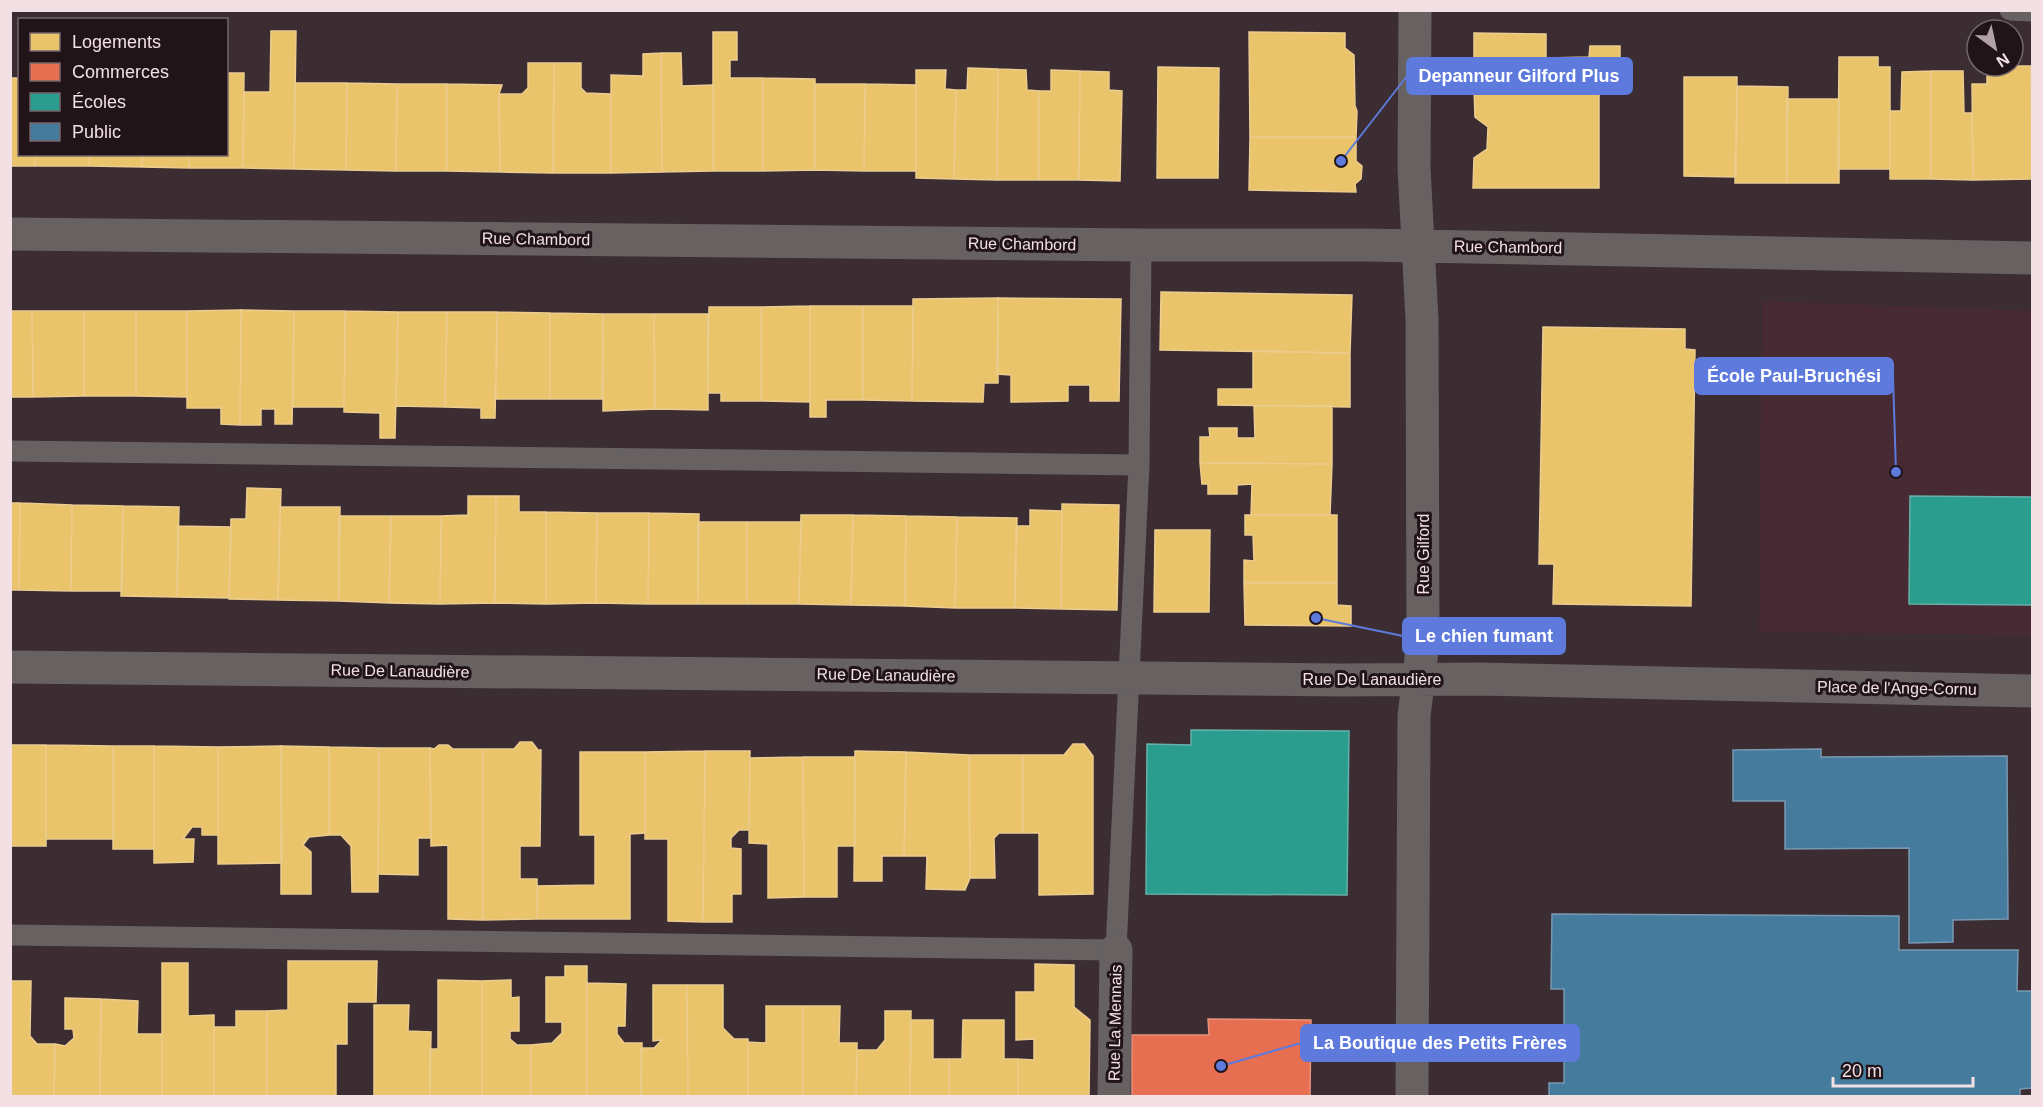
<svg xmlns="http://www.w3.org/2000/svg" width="2043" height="1107" viewBox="0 0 2043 1107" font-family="Arial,sans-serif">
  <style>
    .built { fill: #482a35 }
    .homes { fill: #e9c46a; stroke: #eccc8f; stroke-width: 1.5 }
    .shops { fill: #e76f51; stroke: #ea917d; stroke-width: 1.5 }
    .schools { fill: #2a9d8f; stroke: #66b1a9; stroke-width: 1.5 }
    .public { fill: #457b9d; stroke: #7999b3; stroke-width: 1.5 }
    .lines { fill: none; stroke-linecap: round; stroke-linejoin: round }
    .lane { stroke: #676162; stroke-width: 21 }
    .street { stroke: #676162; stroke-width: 33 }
    .labels { text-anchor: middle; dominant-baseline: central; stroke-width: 6; stroke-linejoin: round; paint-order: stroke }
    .street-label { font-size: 16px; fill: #f2e0e5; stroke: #201418 }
    .leader { fill: none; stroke: #5d7adc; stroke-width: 2 }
    .callout-dot { fill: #5d7adc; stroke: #201418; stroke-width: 2 }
    .callout { fill: #5d7adc; stroke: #5d7adc; stroke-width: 2 }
    .callout-label { font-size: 18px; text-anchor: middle; font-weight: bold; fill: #fff }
  </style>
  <rect width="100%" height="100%" fill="#3b2d32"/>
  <path class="built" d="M1762 301 2032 311V635L1759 632Z"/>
  <path class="homes" d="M271 31H296L294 169 243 168 244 92H270Z
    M713 32H737V60H730V78H763V171H713Z
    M1249 32 1345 33V48L1354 55 1355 106 1357 111 1356 137H1250Z
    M1474 33 1546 34V58L1589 57 1590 46H1620V87L1474 88Z
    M661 53H681L682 86 713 85V171L662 172Z
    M661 53 662 172 611 173V75L643 76V54Z
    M1839 57H1878V67H1890V169H1838Z
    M528 63H554L553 173 500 172 499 94H522L528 88Z
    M554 63H581V88L586 93 611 94V173H553Z
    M1987 66H2031L2032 179 1973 180 1972 84H1987Z
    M1158 67 1219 68 1218 178H1157Z
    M968 68 998 69 997 180 954 179 956 90H967Z
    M998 69 1026 70 1027 90 1039 91V180H997Z
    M916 70H946L945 89 956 90 954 179 916 178Z
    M1051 70 1080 71 1079 180H1039V91H1051Z
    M1080 71 1109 72V90L1122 91 1120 181 1079 180Z
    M1931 71V179H1890V111H1901L1902 72Z
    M1931 71H1963L1964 113H1972L1973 180 1931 179Z
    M226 73H244L243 168H189V154H226Z
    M1684 77H1737L1736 177 1684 176Z
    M10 78H20V154H35V166H10Z
    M763 78 815 79V170L763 171Z
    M295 83H347L346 170 294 169Z
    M347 83 397 84 396 171 346 170Z
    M397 84H447V171H396Z
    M447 84 502 85 499 94 500 172 447 171Z
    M815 84H865L864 171 815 170Z
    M865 84 916 85V171H864Z
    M1737 86 1788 87 1787 183H1735Z
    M1474 88H1599V188H1473L1474 158 1487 149 1488 127 1475 117Z
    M1787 99H1839V183H1787Z
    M1250 137H1356V161L1362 166 1361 179 1355 184 1356 192 1249 190Z
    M35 154H90L89 166H35Z
    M90 154H142V167L89 166Z
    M142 154H189V168L142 167Z
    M1161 292 1352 295 1350 353 1160 350Z
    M998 298V383H984L983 402 912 401 913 299Z
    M998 298 1121 299 1119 401H1090V385H1068V401L1011 402V375L997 374Z
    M810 306V402L761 401V307Z
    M810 306H863V400H826V417H810Z
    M863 306H913L912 401 863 400Z
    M709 307H761V401H721V393H708Z
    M241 310 240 425 221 424V408H187V311Z
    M241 310 294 311 292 424H275V409H261V425H240Z
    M10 311H32L33 397H10Z
    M32 311H84V396L33 397Z
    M84 311H136V396H84Z
    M136 311H187V397L136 396Z
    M294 311H345L344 407H293Z
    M345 311 398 312 395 438H380V413L344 412Z
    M398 312H447L445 407 396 406Z
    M447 312H497L495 418H481V408L445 407Z
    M497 312 550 313V399H496Z
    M550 313 603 314 602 399H550Z
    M603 314H654L655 409 603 411Z
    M654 314H708V410L655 409Z
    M1543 327 1685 329V349L1695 350 1691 606 1553 604 1554 564H1539Z
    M1253 351 1350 353V407L1218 405V389H1253Z
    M1254 406H1332V464L1200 463V437H1210L1209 428H1237V438H1255Z
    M1200 463 1332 464 1330 515H1251L1252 484 1237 485V494H1208V484H1202Z
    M247 488 281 489 278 600 229 599 231 519H246Z
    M468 496H496L495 603 440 604 441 516 468 515Z
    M496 496H519V512H546V604L495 603Z
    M10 503H20L19 590H10Z
    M20 503 72 505 71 591 19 590Z
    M1062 504 1119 505 1117 610 1061 609Z
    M72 505 123 506 122 591H71Z
    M123 506 179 507 177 597 121 596Z
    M280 507H340L339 601 278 600Z
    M1030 510 1062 511 1061 609 1015 608 1016 526H1030Z
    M546 512 597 513 596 603 546 604Z
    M597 513H649L648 604 596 603Z
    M649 513 699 514 698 604H648Z
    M801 515H853L851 605 799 604Z
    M853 515 906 516 905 606 851 605Z
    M1245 515H1337V583H1244V560L1254 561 1253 535H1245Z
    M339 516H391L389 603 339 601Z
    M391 516H441L440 604 389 603Z
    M906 516 957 517 955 608 905 606Z
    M957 517 1017 518 1015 608H955Z
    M698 522H747V604H698Z
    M747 522H801L799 604H747Z
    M178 526 231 527 229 598 177 597Z
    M1155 530H1210L1209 612H1154Z
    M1244 583H1337V605L1351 606V626L1245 625Z
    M520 742H532L538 750H541L540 846H520V879H537V919L483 920V749H514Z
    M1073 744H1084L1093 756V894L1039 895V833H1023V755H1064Z
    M10 745H46V846H10Z
    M46 745 113 746V839H46Z
    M439 745H448L453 749H483V920L448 919V845L431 846 430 748 434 749Z
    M113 746H154V849H113Z
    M154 746 218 747V835H202V827H192L183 839H194L193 862 154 863Z
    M281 746 282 863 218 864V747Z
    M281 746 329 747V835L309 837 303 845 311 852V894H281Z
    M329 747 379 748 378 892H352L351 846 341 835H329Z
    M379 748H430L431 838H418V875L378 874Z
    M705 751 703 922 668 921V839H645V752Z
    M705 751H750L749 830H739L731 838V848L741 849V894H732V922H703Z
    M855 751 906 752 904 856H882V881H854Z
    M580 752H645V833L630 834V919H537V886L595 885V835H580Z
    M906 752 969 755 970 878 965 890 926 889 927 856H904Z
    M969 755H1023V833H999L994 838 995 878H970Z
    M803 757 804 897 768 898V844L749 843 750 758Z
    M803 757H855V846H837V897H804Z
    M288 961H377L376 1002H347V1044H336V1096H267V1011L288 1010Z
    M162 963H188V1016L214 1015V1096H162Z
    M1035 964 1074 965V1007L1090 1020 1089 1096H1018V1059L1034 1060V1039L1016 1040V992H1035Z
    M565 966H587V1096H531V1045L552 1043 562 1033V1022H546V977H565Z
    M438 980 482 981V1096H430V1049H438Z
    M511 980V998L519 997V1031H510V1039L517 1045H531V1096H482V981Z
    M10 981H31L30 1036 37 1044H55L54 1096H10Z
    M587 983 626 984 625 1026H617V1034L624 1043H642L641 1096H587Z
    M653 985H687L688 1096H641V1048H654L662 1040 653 1041Z
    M687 985H723V1028L734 1039H748V1096H688Z
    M65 998 101 999 100 1096H54L55 1044 65 1046 74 1038 73 1029H65Z
    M101 999 138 1001 137 1034H162V1096H100Z
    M374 1005H409L408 1031 431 1032 430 1096H374Z
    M766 1006H803V1096H748V1042L766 1043Z
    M803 1006H840L839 1043H857L856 1096H803Z
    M236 1011H267V1096H214V1027H236Z
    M885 1011H911L910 1096H856L857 1050H877L885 1040Z
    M911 1020H933V1059H949V1096H910Z
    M963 1020H1004V1059H1018V1096H949V1059H962Z"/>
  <path class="shops" d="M1208 1019 1311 1020 1310 1096H1132V1035H1209Z"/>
  <path class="schools" d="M1910 496 2032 497V605L1909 604Z
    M1191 730 1349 731 1347 895 1146 894 1147 744 1191 745Z"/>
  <path class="public" d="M1821 749V757L2007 756 2008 919 1953 920V942L1909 943V848L1785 849V801H1733V750Z
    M1552 914 1899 916V950H2018L2017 991H2032V1088L2020 1089V1096H1549V1083H1564V989H1551Z"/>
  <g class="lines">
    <path class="lane" d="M2010 10 2032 11
      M10 451 1139 465
      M10 935 1116 950 1139 465 1141 245"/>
    <path class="street" d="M10 234 1141 245H1366L2032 258
      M10 667 1342 680 1481 679 2032 691
      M1114 1096 1116 950
      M1412 1096 1414 716 1423 642 1422 320 1414 167 1415 10"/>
  </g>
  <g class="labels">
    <g class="street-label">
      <text transform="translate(536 239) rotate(1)">Rue Chambord</text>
      <text transform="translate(1022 244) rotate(1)">Rue Chambord</text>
      <text transform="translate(1508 247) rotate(1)">Rue Chambord</text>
      <text transform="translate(1423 554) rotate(-90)">Rue Gilford</text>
      <text transform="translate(400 671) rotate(1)">Rue De Lanaudière</text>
      <text transform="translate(886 675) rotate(1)">Rue De Lanaudière</text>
      <text x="1372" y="679">Rue De Lanaudière</text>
      <text transform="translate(1897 688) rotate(1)">Place de l'Ange-Cornu</text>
      <text transform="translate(1115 1023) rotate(-89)">Rue La Mennais</text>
    </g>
  </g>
  <path class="leader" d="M1341 161L1407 76M1896 472L1893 376M1316 618L1403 636M1221 1066L1301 1043"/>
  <g class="callout-dot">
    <circle cx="1341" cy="161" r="6"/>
    <circle cx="1896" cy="472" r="6"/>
    <circle cx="1316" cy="618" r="6"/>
    <circle cx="1221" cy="1066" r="6"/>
  </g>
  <g class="callout">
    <rect x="1407" y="58" width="225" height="36" rx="6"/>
    <rect x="1695" y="358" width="198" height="36" rx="6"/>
    <rect x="1403" y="618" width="162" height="36" rx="6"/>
    <rect x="1301" y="1025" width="278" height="36" rx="6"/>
  </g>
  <g class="callout-label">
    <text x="1519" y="82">Depanneur Gilford Plus</text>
    <text x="1794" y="382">École Paul-Bruchési</text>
    <text x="1484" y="642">Le chien fumant</text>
    <text x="1440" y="1049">La Boutique des Petits Frères</text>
  </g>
  <rect width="2043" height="1107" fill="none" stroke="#f2e0e5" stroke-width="24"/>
  <rect x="18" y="18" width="210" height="138" fill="#201418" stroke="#74666a" stroke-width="1.5"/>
  <rect x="30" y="33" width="30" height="18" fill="#e9c46a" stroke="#74666a" stroke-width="1.5"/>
  <text x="72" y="48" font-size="18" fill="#f2e0e5">Logements</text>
  <rect x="30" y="63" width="30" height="18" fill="#e76f51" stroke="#74666a" stroke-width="1.5"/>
  <text x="72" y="78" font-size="18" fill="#f2e0e5">Commerces</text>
  <rect x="30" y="93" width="30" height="18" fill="#2a9d8f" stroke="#74666a" stroke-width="1.5"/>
  <text x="72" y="108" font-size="18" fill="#f2e0e5">Écoles</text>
  <rect x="30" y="123" width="30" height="18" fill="#457b9d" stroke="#74666a" stroke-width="1.5"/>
  <text x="72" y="138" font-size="18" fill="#f2e0e5">Public</text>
  <g transform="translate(1995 48) rotate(147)"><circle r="28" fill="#201418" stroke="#74666a" stroke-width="1.5"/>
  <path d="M0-4.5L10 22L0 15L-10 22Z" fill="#b2a1a6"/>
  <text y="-9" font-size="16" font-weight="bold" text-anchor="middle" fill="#f2e0e5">N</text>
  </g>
  <path d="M1833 1077v9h140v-9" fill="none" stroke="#f2e0e5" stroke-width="3"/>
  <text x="1842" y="1077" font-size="18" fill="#f2e0e5" stroke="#201418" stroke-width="4.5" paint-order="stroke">20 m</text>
</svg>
